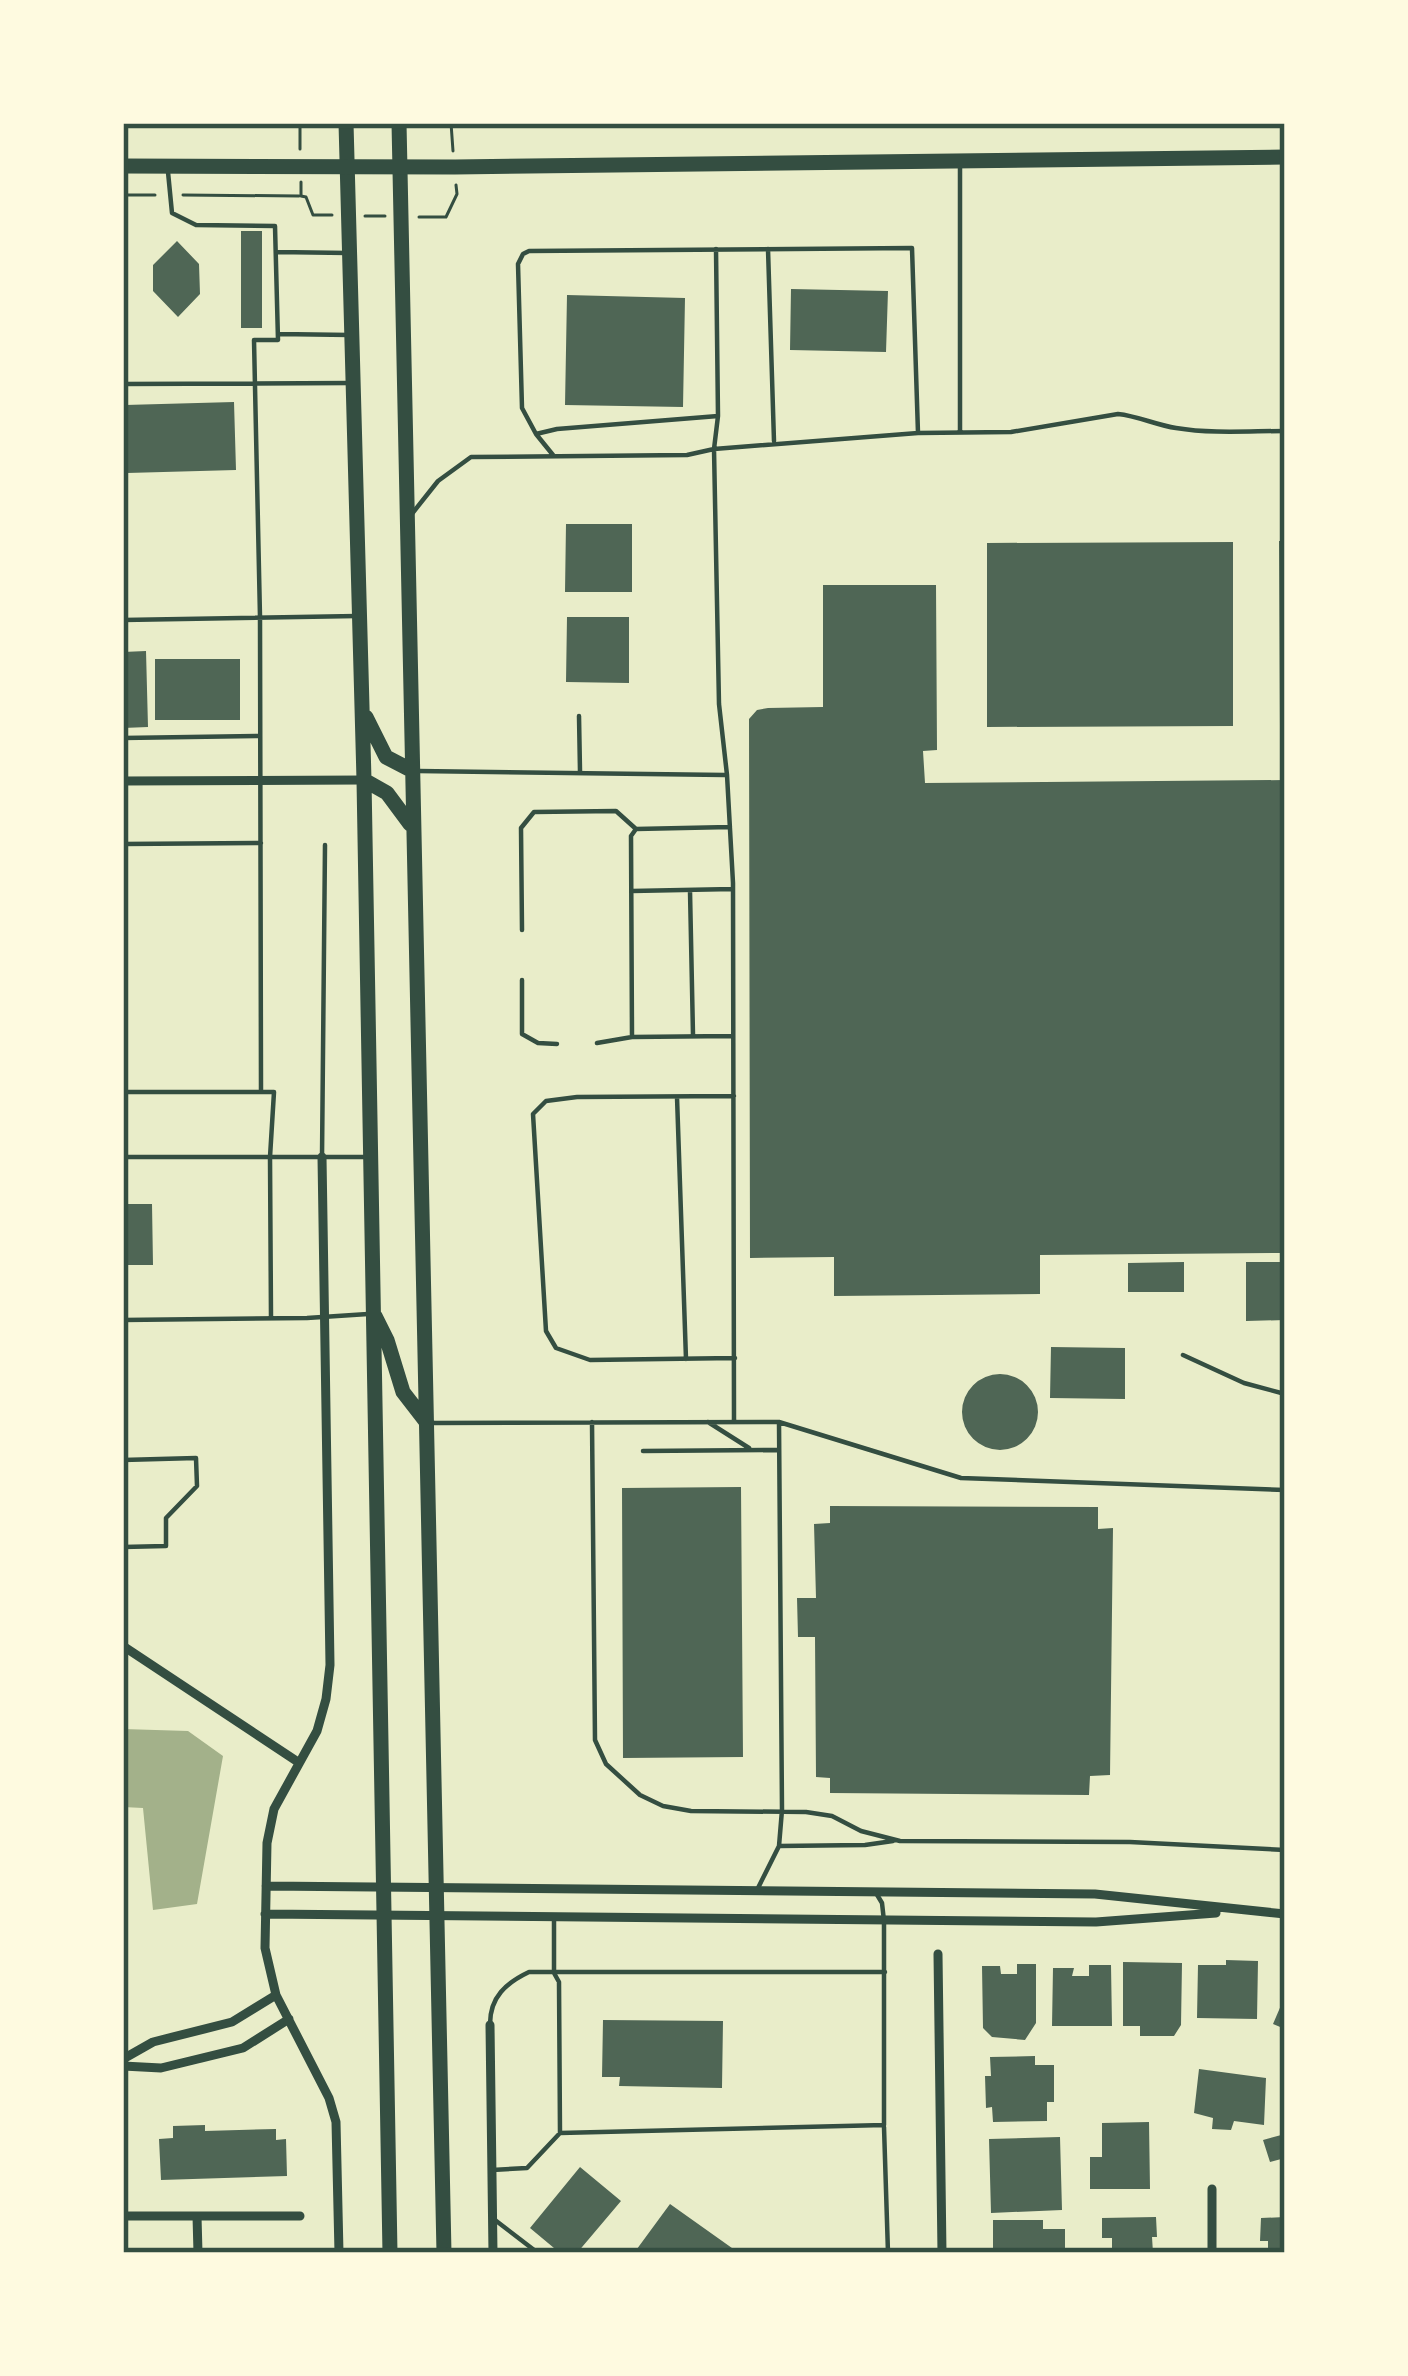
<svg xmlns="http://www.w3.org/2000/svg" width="1408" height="2376" viewBox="0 0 1408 2376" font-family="'Noto Sans',sans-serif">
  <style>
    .water { fill: #a3b18a }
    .building { fill: #4f6655 }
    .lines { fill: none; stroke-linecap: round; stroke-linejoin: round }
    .path { stroke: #344e41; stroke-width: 3 }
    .service { stroke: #344e41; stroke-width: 4.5 }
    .minor { stroke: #344e41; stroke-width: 9 }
    .primary { stroke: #344e41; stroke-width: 15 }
    .trunk { stroke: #344e41; stroke-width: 15 }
    .neatline { fill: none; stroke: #344e41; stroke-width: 4.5 }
  </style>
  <rect width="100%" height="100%" fill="#e9edc9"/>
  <path class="water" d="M123 1729 188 1731 223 1756 197 1904 153 1910 143 1808 123 1807Z"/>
  <path class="building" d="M241 231H262V328H241Z
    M177 241 199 264 200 294 178 317 153 291V265Z
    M791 289 888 291 886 352 790 350Z
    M567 295 685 298 683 407 565 405Z
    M234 402 236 470 127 473 125 405Z
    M566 524H632V592H565Z
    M1279 541H1285V726H1280Z
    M1233 542V726L987 727V543Z
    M823 585H936L937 750 923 751 925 783 1285 780V1253L1040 1255V1294L834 1296V1257L750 1258 749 719 757 710 768 708 823 707Z
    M567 617H629V683L566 682Z
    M146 651 148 727 123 728V652Z
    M155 659H240V720H155Z
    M123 1204H152L153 1265H123Z
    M1184 1262V1292H1128V1263Z
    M1246 1262H1285V1320L1246 1321Z
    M1051 1347 1125 1348V1399L1050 1398Z
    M962 1412a38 38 0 1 1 76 0a38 38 0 1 1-76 0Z
    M741 1487 743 1757 623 1758 622 1488Z
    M830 1506 1098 1507V1529L1113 1528 1110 1775 1090 1776 1089 1795 830 1793V1778L816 1777 815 1637H798L797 1598H816L814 1524 830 1523Z
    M1226 1960 1258 1961 1257 2019 1197 2018 1198 1965H1226Z
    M1123 1962 1182 1963 1181 2025 1174 2036H1140V2026H1123Z
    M1017 1964H1036V2023L1025 2040 992 2037 983 2028 982 1966H1000L1001 1974H1017Z
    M1089 1965H1111L1112 2026H1052L1053 1968H1074L1072 1976H1089Z
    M1285 1996V2029L1273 2024Z
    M603 2020 723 2021 722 2088 619 2086 620 2077H602Z
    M1035 2056V2065H1054V2102H1047V2121L993 2122 992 2107 986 2108 985 2076H991L990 2057Z
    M1199 2069 1266 2078 1264 2125 1234 2121 1231 2130 1212 2129 1213 2118 1194 2113Z
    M1149 2122 1150 2189H1090V2157H1102V2123Z
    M205 2125V2131L276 2129V2140L286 2139 287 2176 161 2180 159 2139 173 2138V2126Z
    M1285 2134V2158L1270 2162 1263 2140Z
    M1060 2137 1062 2210 991 2213 989 2139Z
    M580 2167 621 2201 577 2253H560L530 2228Z
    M670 2204 739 2253H634Z
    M1156 2217 1157 2237H1152L1153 2253H1112V2238H1102V2218Z
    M1285 2217V2253H1268V2241H1260L1261 2218Z
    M993 2220H1043V2229H1065V2253H993Z"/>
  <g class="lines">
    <path class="path" d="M300 123V149
      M451 123 453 151
      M301 182V196L306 197 313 215H332
      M123 195H155
      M183 195 299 196
      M365 216H385
      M419 217H446L457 194 456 185"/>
    <path class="service" d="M168 172 172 213 196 225 275 226 278 340H254L260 617 261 1092
      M768 249 774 441
      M276 252 348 253
      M278 334 350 335
      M123 384 351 383
      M960 431V167
      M536 434 557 429 718 416
      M553 455 536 434 522 408 518 264 523 254 529 251 912 248 918 433
      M411 515 438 481 471 457 687 455 714 449 718 416 716 249
      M123 620 357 616
      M579 716 580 771
      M123 738 259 736
      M418 771 725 775
      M730 827 636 829 631 836 632 1037 732 1036
      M123 844 261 843
      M632 891 733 889
      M690 891 693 1035
      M522 930 521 828 534 812 616 811 636 829
      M522 980V1034L538 1043 557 1044
      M597 1043 632 1037
      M123 1092H274L270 1157H365
      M734 1096 577 1097 546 1101 533 1114 546 1331 556 1348 590 1360 735 1358
      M677 1097 686 1359
      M123 1157H270L271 1318
      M322 1157 325 845
      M123 1320 307 1318 368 1314
      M1183 1355 1244 1383 1285 1394
      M592 1422 595 1740 606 1764 640 1795 663 1806 691 1811 806 1812 832 1816 861 1831 900 1841 1130 1842 1285 1850
      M708 1422 749 1448
      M734 1422 733 883 727 775 719 704 714 449 918 433 1011 432 1118 414C1138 416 1156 425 1176 428 1212 434 1249 431 1285 431
      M433 1423 779 1422 961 1478 1285 1490
      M643 1451 779 1450
      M123 1460 196 1458 197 1486 166 1518V1546L123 1547
      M779 1846 865 1845 893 1841
      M757 1890 779 1846 782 1810 779 1422
      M554 1917V1973L559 1982 560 2133 884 2125V1921L882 1903 876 1893
      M490 2024C490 1997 506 1983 529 1972H885
      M884 2127 888 2253
      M492 2170 527 2168 560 2133
      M495 2220 538 2253"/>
    <path class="minor" d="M123 781 364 780
      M322 1157 330 1665 326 1699 317 1731 274 1809 267 1843 265 1948 276 1995 329 2098 336 2122 339 2253
      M123 1646 298 1762
      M266 1886 1095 1894 1285 1914
      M265 1914 1096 1922 1216 1913
      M938 1954 942 2253
      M490 2025 493 2253
      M123 2059 153 2042 232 2022 276 1995
      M123 2066 161 2068 243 2048 289 2019
      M1212 2189V2253
      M123 2216H300
      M197 2216 198 2253"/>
    <path class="primary" d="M346 123 364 780 390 2253
      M399 123 444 2253
      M366 717 386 757 413 771
      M364 780 387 793 410 824
      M375 1316 387 1340 403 1392 427 1423"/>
    <path class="trunk" d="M123 166 455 167 1285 157"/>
  </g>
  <rect width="1408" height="2376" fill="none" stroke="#fefae0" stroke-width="252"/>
  <rect x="126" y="126" width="1156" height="2124" class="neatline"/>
</svg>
